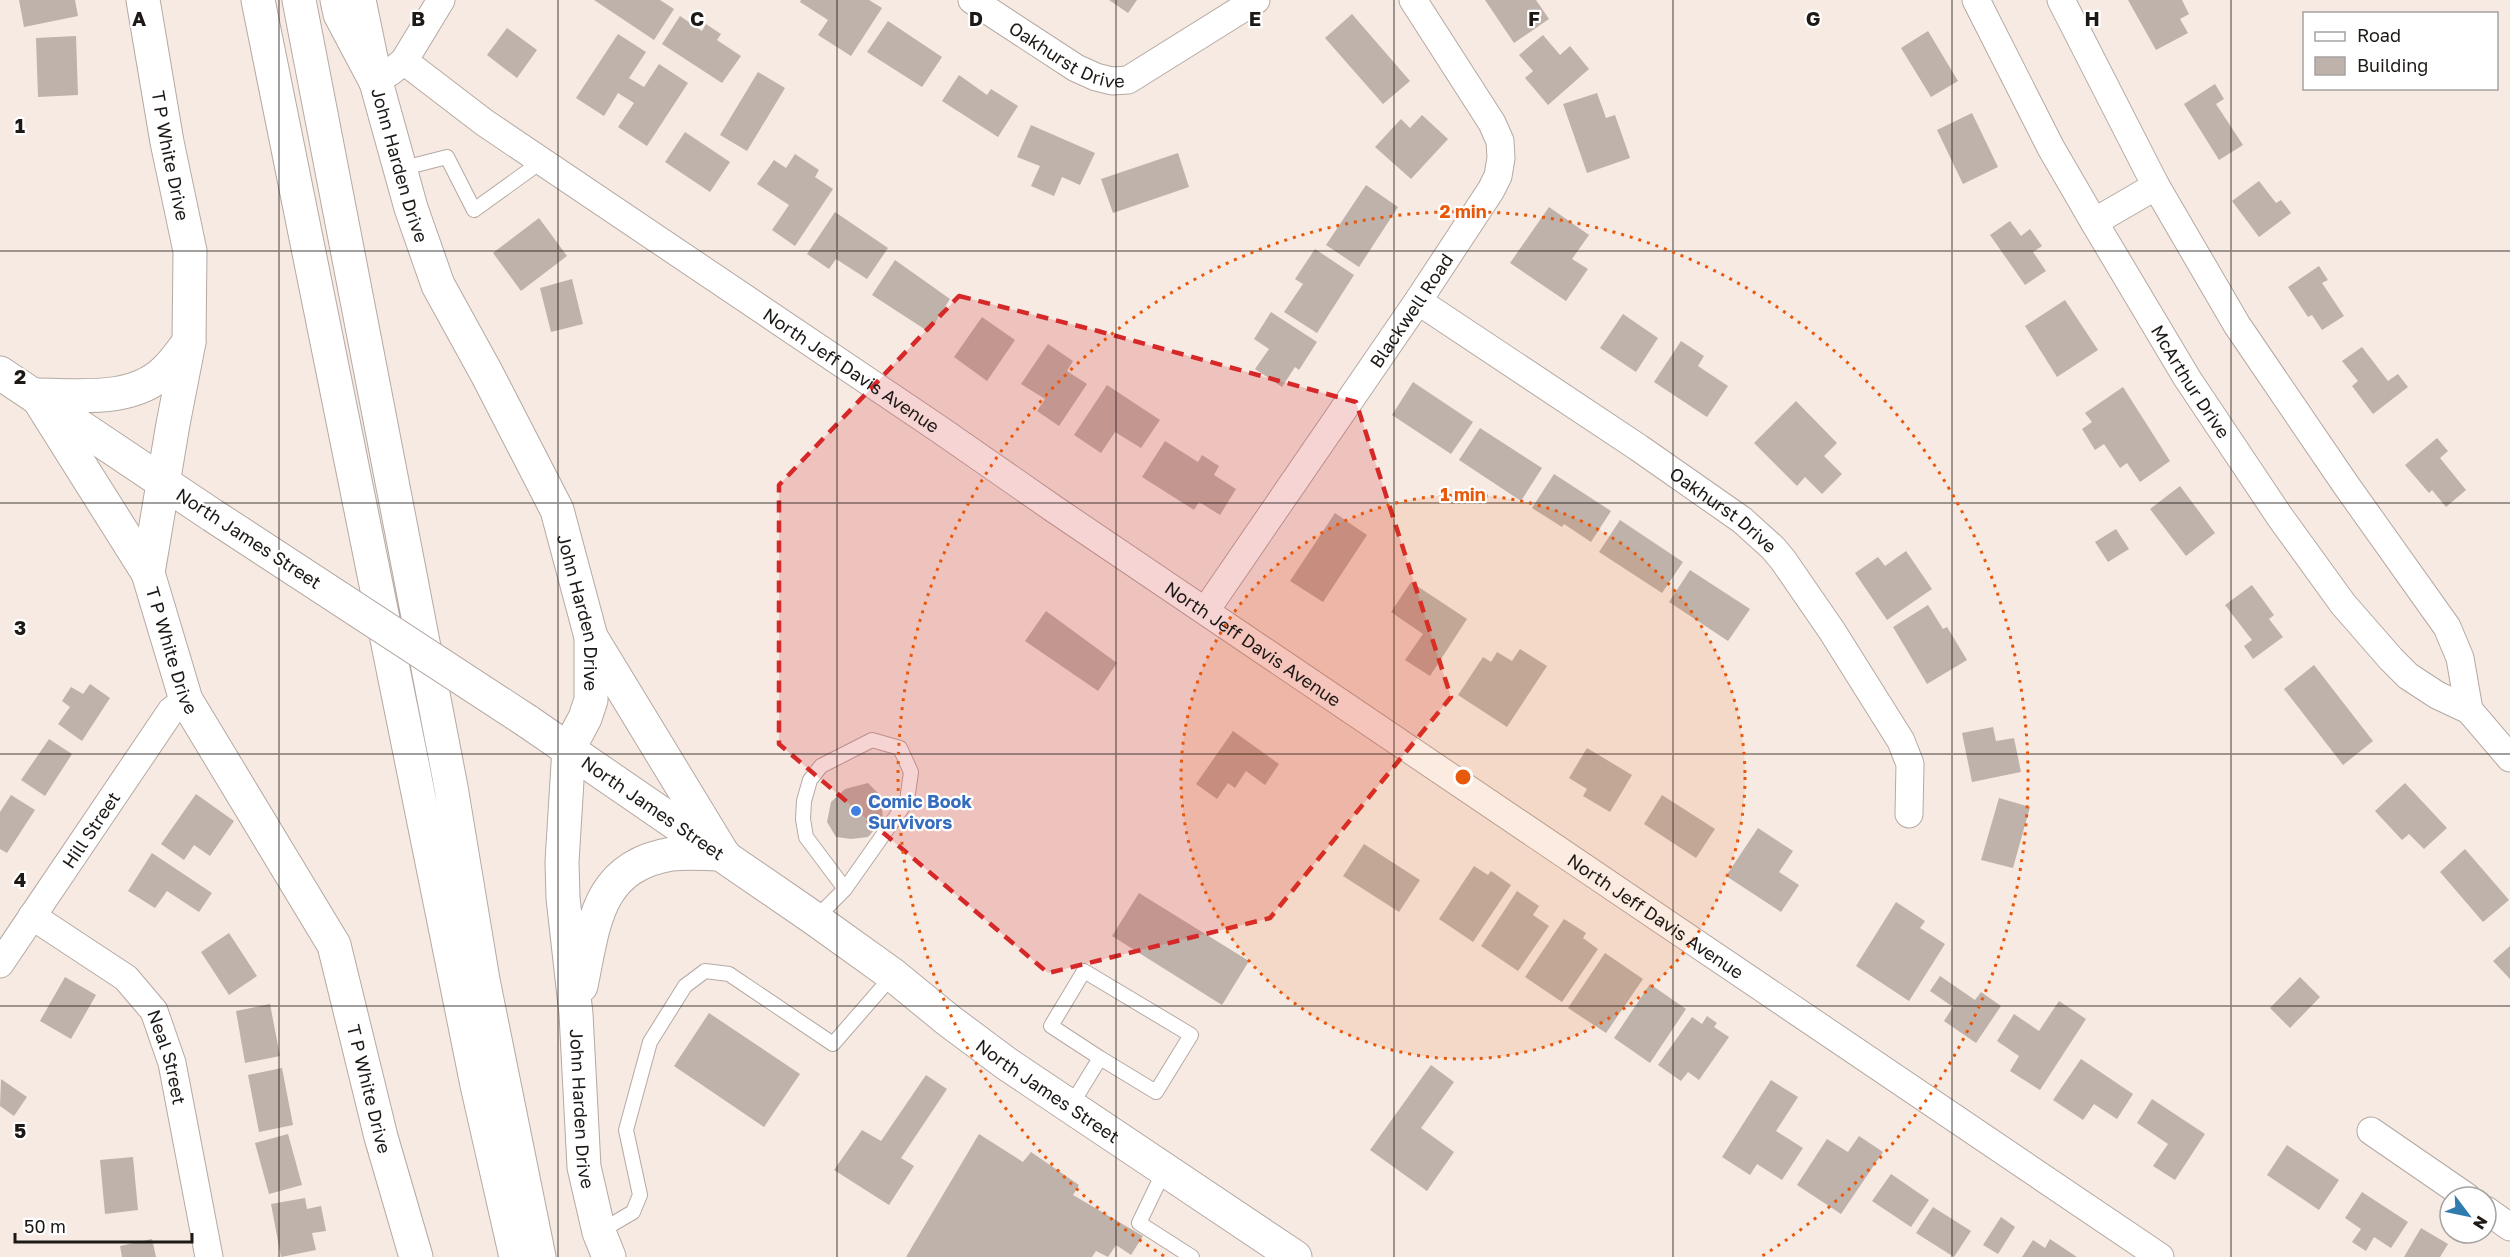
<svg xmlns="http://www.w3.org/2000/svg" width="2510" height="1257" viewBox="0 0 2510 1257" font-family="'Golos Text',sans-serif">
  <style>
    .building { fill: #beb2ab }
    .lines { fill: none; stroke-linecap: round; stroke-linejoin: round }
    .service-casing { stroke: #b5a9a3; stroke-width: 16 }
    .minor-casing { stroke: #b5a9a3; stroke-width: 29 }
    .tertiary-casing { stroke: #b5a9a3; stroke-width: 35 }
    .secondary-casing { stroke: #b5a9a3; stroke-width: 35 }
    .motorway-casing { stroke: #b5a9a3; stroke-width: 35 }
    .service { stroke: #fff; stroke-width: 14 }
    .minor { stroke: #fff; stroke-width: 27 }
    .tertiary { stroke: #fff; stroke-width: 33 }
    .secondary { stroke: #fff; stroke-width: 33 }
    .motorway { stroke: #fff; stroke-width: 33 }
    .tertiary-bridge-casing { stroke: #b5a9a3; stroke-width: 35; stroke-linecap: butt }
    .tertiary-bridge { stroke: #fff; stroke-width: 33 }
    .marked { fill: #d62828; fill-opacity: 0.2; stroke: #d62828; stroke-width: 4.5; stroke-dasharray: 12 8; stroke-linejoin: round }
    .grid { fill: none; stroke: #1d1916; stroke-width: 1.5; stroke-opacity: 0.55 }
    .ring { fill: none; stroke: #e8590c; stroke-width: 3; stroke-dasharray: 3 6 }
    .shop-dot { fill: #3f7fe0; stroke: #fff; stroke-width: 2 }
    .labels { text-anchor: middle; dominant-baseline: central; stroke-width: 4.5; stroke-linejoin: round; paint-order: stroke }
    .street-label { font-size: 18px; fill: #1d1916; stroke: #fff }
    .shop-label { font-size: 18px; font-weight: bold; fill: #366cbe; stroke: #fff; text-anchor: start }
    .grid-label { font-size: 20px; text-anchor: middle; font-weight: bold; fill: #1d1916; stroke: #fff; stroke-width: 4.5; stroke-linejoin: round; paint-order: stroke }
    .centre { fill: #e8590c; stroke: #fff; stroke-width: 3 }
    .ring-label { font-size: 18px; text-anchor: middle; font-weight: bold; fill: #e8590c; stroke: #fff; stroke-width: 4.5; stroke-linejoin: round; paint-order: stroke }
  </style>
  <rect width="100%" height="100%" fill="#f6eae3"/>
  <path class="building" d="M19 0H75L78 16 24 27Z
    M594 0H660L674 9 654 40Z
    M801 0H869L882 8 851 56 818 35 828 20 800 2Z
    M1109 0H1137L1128 13Z
    M1485 0H1536L1549 19 1514 43Z
    M2128 0H2182L2189 14 2180 19 2188 33 2156 50Z
    M1352 14 1410 81 1383 104 1325 38Z
    M680 16 702 31 706 24 721 34 717 40 741 56 722 83 662 44Z
    M888 21 942 57 922 87 867 52Z
    M507 28 537 50 517 78 487 55Z
    M1928 31 1958 81 1931 97 1901 48Z
    M618 34 646 52 629 78 644 87 659 64 688 83 647 146 618 127 634 103 618 93 604 116 576 98Z
    M1543 35 1560 55 1570 46 1589 69 1548 105 1525 78 1533 71 1519 55Z
    M76 36 78 95 38 97 36 38Z
    M758 72 785 88 747 151 720 135Z
    M959 75 987 95 991 89 1018 106 998 137 942 101Z
    M2215 84 2224 99 2216 104 2243 145 2219 160 2184 104Z
    M1597 93 1606 118 1615 115 1630 158 1587 173 1563 104Z
    M1972 113 1998 167 1963 184 1937 130Z
    M1422 115 1448 139 1411 179 1375 147 1401 119 1410 128Z
    M1031 125 1095 153 1080 185 1062 177 1054 196 1031 186 1040 166 1017 157Z
    M685 132 730 162 710 192 665 162Z
    M1178 153 1189 187 1113 213 1101 179Z
    M795 154 819 170 815 177 833 189 795 246 772 230 789 205 757 184 774 160 786 168Z
    M2259 181 2276 203 2281 200 2291 213 2259 237 2232 201Z
    M1366 185 1398 207 1359 267 1326 245Z
    M1549 207 1589 235 1572 259 1588 269 1566 301 1510 263Z
    M835 212 888 248 867 279 836 259 829 269 807 254Z
    M539 218 567 256 521 291 493 253Z
    M2010 221 2021 236 2030 229 2042 246 2033 252 2046 271 2025 285 1990 235Z
    M1315 249 1354 275 1317 333 1284 312 1303 284 1295 279Z
    M895 260 950 299 929 332 872 295Z
    M2319 266 2328 280 2322 283 2344 316 2322 330 2312 315 2308 317 2288 287Z
    M572 279 583 324 551 332 540 288Z
    M2065 300 2098 350 2057 377 2025 326Z
    M1271 312 1317 342 1299 370 1295 367 1282 387 1255 369 1269 349 1254 339Z
    M1623 314 1658 338 1636 372 1600 348Z
    M982 317 1015 340 987 381 954 357Z
    M1681 341 1704 356 1698 366 1728 386 1707 417 1654 382Z
    M1048 344 1073 361 1067 371 1087 384 1059 426 1037 411 1045 399 1021 384Z
    M2362 347 2388 381 2398 374 2408 387 2373 414 2352 386 2358 381 2342 361Z
    M1413 382 1473 422 1451 454 1392 415Z
    M1107 385 1160 420 1141 448 1115 432 1101 453 1074 435Z
    M2123 387 2170 461 2140 482 2127 463 2120 468 2104 444 2095 450 2082 429 2092 422 2085 413Z
    M1796 401 1837 443 1824 456 1842 474 1822 494 1805 477 1797 486 1754 443Z
    M1480 428 1542 468 1521 501 1459 460Z
    M2437 438 2448 451 2440 458 2466 490 2446 507 2432 490 2429 493 2405 465Z
    M1165 441 1198 462 1202 455 1219 466 1214 475 1236 489 1220 515 1199 502 1194 510 1142 477Z
    M1554 474 1611 511 1591 542 1564 524 1562 527 1532 508Z
    M2180 486 2215 533 2186 556 2150 509Z
    M1335 513 1367 535 1323 602 1290 581Z
    M1620 520 1683 562 1662 593 1599 552Z
    M2116 529 2129 549 2108 562 2095 542Z
    M1906 551 1932 589 1887 620 1855 573 1878 557 1885 566Z
    M1690 570 1750 609 1728 641 1669 602Z
    M1411 582 1467 619 1430 676 1405 660 1423 634 1391 612Z
    M2252 585 2274 615 2269 619 2283 637 2253 659 2244 646 2252 640 2225 605Z
    M1928 605 1943 629 1947 627 1967 660 1927 684 1893 627Z
    M1046 611 1117 663 1098 691 1025 641Z
    M1520 649 1547 666 1507 727 1458 695 1483 657 1491 662 1497 652 1512 661Z
    M2314 665 2373 741 2343 765 2284 689Z
    M90 684 110 698 82 741 58 724 70 707 62 701 71 687 83 694Z
    M1993 727 1996 741 2014 738 2021 772 1972 782 1962 733Z
    M1233 731 1279 764 1265 785 1246 771 1235 788 1228 783 1217 799 1196 784Z
    M49 739 72 754 45 796 21 780Z
    M1587 748 1632 775 1610 812 1583 796 1587 789 1569 778Z
    M868 783 881 796 883 820 868 837 851 839 836 837 827 822 831 802 845 789Z
    M2405 783 2447 828 2424 849 2409 834 2402 840 2375 811Z
    M196 794 234 821 210 856 194 845 184 860 161 844Z
    M11 795 35 810 7 853 0 849V812Z
    M1662 795 1715 829 1696 858 1644 824Z
    M1999 798 2030 807 2013 868 1981 860Z
    M1758 828 1793 851 1779 872 1799 885 1781 912 1726 876Z
    M1364 844 1420 880 1399 912 1343 876Z
    M2465 849 2509 900 2483 922 2440 872Z
    M152 853 212 893 199 912 167 891 155 908 128 891Z
    M1474 866 1488 875 1491 871 1511 885 1473 942 1439 919Z
    M1517 891 1539 906 1533 915 1549 926 1518 971 1481 946Z
    M1139 893 1249 961 1222 1005 1112 936Z
    M1896 902 1925 921 1920 928 1945 944 1909 1001 1856 966Z
    M1564 919 1586 933 1583 938 1598 949 1562 1002 1525 977Z
    M229 933 257 976 229 995 201 952Z
    M2510 946V979L2493 961Z
    M1605 953 1643 979 1606 1033 1568 1008Z
    M1940 976 1975 1000 1981 992 2001 1006 1976 1043 1944 1021 1953 1007 1930 991Z
    M65 977 96 995 71 1039 40 1021Z
    M2300 977 2320 997 2290 1028 2270 1008Z
    M1650 984 1686 1009 1650 1063 1614 1038Z
    M2059 1001 2086 1019 2040 1090 2010 1071 2019 1056 1997 1041 2014 1014 2039 1031Z
    M270 1004 280 1056 245 1063 236 1011Z
    M709 1013 800 1074 764 1127 674 1066Z
    M1707 1016 1717 1023 1714 1027 1729 1037 1699 1080 1688 1072 1681 1081 1658 1065 1692 1017 1702 1024Z
    M2081 1059 2133 1094 2117 1119 2094 1104 2083 1120 2053 1100Z
    M1431 1065 1454 1082 1421 1128 1454 1152 1427 1191 1370 1150Z
    M282 1068 293 1125 259 1132 248 1075Z
    M926 1075 947 1089 901 1158 914 1166 889 1205 834 1170 862 1130 881 1141Z
    M1 1079 27 1097 14 1116 0 1106Z
    M1771 1080 1798 1097 1776 1131 1803 1148 1782 1180 1757 1164 1750 1175 1722 1157Z
    M2152 1099 2205 1134 2175 1180 2153 1166 2168 1144 2137 1123Z
    M288 1134 302 1185 269 1194 255 1143Z
    M979 1134 1023 1162 1031 1152 1079 1185 1073 1195 1143 1236 1131 1255 1116 1245 1108 1257 1096 1251 1092 1257H906Z
    M1859 1136 1883 1152 1841 1214 1797 1185 1827 1139 1848 1152Z
    M2287 1145 2339 1180 2319 1210 2267 1175Z
    M133 1157 138 1210 105 1214 100 1160Z
    M1891 1174 1929 1200 1911 1227 1872 1201Z
    M2362 1192 2408 1222 2391 1248 2374 1237 2366 1251 2352 1242 2361 1229 2345 1218Z
    M305 1198 307 1209 321 1206 326 1231 312 1233 316 1250 281 1257 271 1204Z
    M1933 1207 1971 1231 1954 1257 1916 1233Z
    M2001 1217 2015 1227 1998 1254 1983 1245Z
    M2421 1228 2448 1244 2440 1257H2404Z
    M152 1239 156 1257H122L120 1246Z
    M2050 1239 2077 1257H2022L2033 1240 2045 1248Z"/>
  <g class="lines">
    <g class="service-casing">
      <path id="service" d="M400 169 447 157 474 210 542 161
        M815 919 845 889 907 801 911 772 900 748 872 740 821 766 810 780 804 801 803 819 806 837 845 889
        M1070 1107 1100 1058 1051 1026 1084 971 1191 1035 1156 1092 1100 1058
        M1164 1171 1139 1223 1192 1257
        M599 1232 633 1212 640 1195 626 1130 650 1042 685 986 705 971 729 974 833 1044 893 975"/>
    </g>
    <g class="minor-casing">
      <g id="minor">
        <path id="s1" d="M972 0 1076 68 1096 77 1112 81 1128 80 1256 0"/>
        <path id="s2" d="M1976 0 2051 148 2094 222 2187 378 2280 517 2343 604 2391 659 2408 676 2437 695 2469 710 2510 758"/>
        <path d="M2061 0 2156 186 2237 325 2346 485 2447 627 2460 658 2469 710"/>
        <path id="s3" d="M404 61 485 123 939 429 1054 509 2160 1257"/>
        <path d="M389 73 404 61 441 0"/>
        <path d="M2094 222 2156 186"/>
        <path id="s4" d="M1418 301 1639 448 1742 520 1773 548 1783 560 1832 631 1901 741 1910 764 1909 814"/>
        <path id="s5" d="M1206 610 1418 301 1491 190 1498 176 1501 158 1500 141 1492 123 1413 0"/>
        <path id="s6" d="M32 916 126 978 154 1011 172 1063 209 1257"/>
        <path id="s7" d="M0 964 171 711 186 700"/>
        <path d="M2371 1131 2467 1197"/>
        <path d="M2486 1210 2510 1227"/>
      </g>
    </g>
    <g class="tertiary-casing">
      <g id="tertiary">
        <path d="M0 373 212 515"/>
        <path id="s8" d="M527 721 815 919 893 975 948 1020 1007 1064 1295 1257"/>
      </g>
    </g>
    <g class="secondary-casing">
      <g id="secondary">
        <path id="s9" d="M143 0 167 142 190 251 189 342 173 424 148 573 186 700 334 945 381 1137 416 1257"/>
        <path id="s10" d="M359 0 376 82 411 208 438 285 487 374 557 510 591 637V700L585 718 569 748 562 862 563 898 576 1014 584 1167 599 1232 609 1257"/>
        <path d="M36 395 148 573"/>
        <path d="M36 395C78 395 132 403 165 371 174 363 181 352 189 342"/>
        <path d="M591 637 723 854"/>
        <path d="M581 986C594 923 597 866 672 854 688 852 707 854 723 854"/>
      </g>
    </g>
    <g class="motorway-casing">
      <path id="motorway" d="M258 0 477 1085 516 1257
        M299 0 451 787 483 980 539 1257
        M337 0 340 14 376 82"/>
    </g>
    <use href="#service" class="service"/>
    <use href="#minor" class="minor"/>
    <use href="#tertiary" class="tertiary"/>
    <use href="#secondary" class="secondary"/>
    <use href="#motorway" class="motorway"/>
    <g class="tertiary-bridge-casing">
      <path id="tertiary-bridge" d="M212 515 527 721"/>
    </g>
    <use href="#tertiary-bridge" class="tertiary-bridge"/>
  </g>
  <path class="marked" d="M959 296 1098 331 1356 402 1451 697 1270 918 1048 973 779 744V485Z"/>
  <path class="grid" d="M279 0V1257M558 0V1257M837 0V1257M1116 0V1257M1394 0V1257M1673 0V1257M1952 0V1257M2231 0V1257M0 251H2510M0 503H2510M0 754H2510M0 1006H2510"/>
  <circle cx="1463" cy="777" r="282" fill="#e8590c" fill-opacity=".12"/>
  <g class="ring">
    <circle cx="1463" cy="777" r="282"/>
    <path d="M1164 1256A565 565 0 1 1 1762 1256"/>
  </g>
  <circle class="shop-dot" cx="856" cy="811" r="6"/>
  <g class="labels">
    <g class="street-label">
      <text stroke="none"><textPath href="#s1" startOffset="111">Oakhurst Drive</textPath></text>
      <text stroke="none"><textPath href="#s9" startOffset="158">T P White Drive</textPath></text>
      <text stroke="none"><textPath href="#s10" startOffset="170">John Harden Drive</textPath></text>
      <text stroke="none"><textPath href="#s5" startOffset="363">Blackwell Road</textPath></text>
      <text stroke="none"><textPath href="#s3" startOffset="544">North Jeff Davis Avenue</textPath></text>
      <text stroke="none"><textPath href="#s2" startOffset="438">McArthur Drive</textPath></text>
      <text stroke="none"><textPath href="#s4" startOffset="370">Oakhurst Drive</textPath></text>
      <text transform="translate(249 538) rotate(33)">North James Street</text>
      <text stroke="none"><textPath href="#s10" startOffset="656">John Harden Drive</textPath></text>
      <text stroke="none"><textPath href="#s3" startOffset="1030">North Jeff Davis Avenue</textPath></text>
      <text stroke="none"><textPath href="#s9" startOffset="662">T P White Drive</textPath></text>
      <text stroke="none"><textPath href="#s8" startOffset="153">North James Street</textPath></text>
      <text stroke="none"><textPath href="#s7" startOffset="162">Hill Street</textPath></text>
      <text stroke="none"><textPath href="#s3" startOffset="1516">North Jeff Davis Avenue</textPath></text>
      <text stroke="none"><textPath href="#s6" startOffset="204">Neal Street</textPath></text>
      <text stroke="none"><textPath href="#s9" startOffset="1148">T P White Drive</textPath></text>
      <text stroke="none"><textPath href="#s8" startOffset="639">North James Street</textPath></text>
      <text stroke="none"><textPath href="#s10" startOffset="1160">John Harden Drive</textPath></text>
    </g>
    <g class="shop-label">
      <text x="868" y="801">Comic Book<tspan x="868" dy="21">Survivors</tspan></text>
    </g>
  </g>
  <g class="grid-label">
    <text x="139" y="26">A</text>
    <text x="418" y="26">B</text>
    <text x="697" y="26">C</text>
    <text x="976" y="26">D</text>
    <text x="1255" y="26">E</text>
    <text x="1534" y="26">F</text>
    <text x="1813" y="26">G</text>
    <text x="2092" y="26">H</text>
    <text x="20" y="133">1</text>
    <text x="20" y="384">2</text>
    <text x="20" y="635">3</text>
    <text x="20" y="887">4</text>
    <text x="20" y="1138">5</text>
  </g>
  <circle cx="1463" cy="777" r="9" class="centre"/>
  <g class="ring-label">
    <text x="1463" y="218">2 min</text>
    <text x="1463" y="501">1 min</text>
  </g>
  <rect x="2303" y="12" width="195" height="78" fill="#ffffff" stroke="#a5a3a2" stroke-width="1.5"/>
  <rect x="2315" y="32" width="30" height="9" fill="#ffffff" stroke="#a5a3a2" stroke-width="1.5"/>
  <text x="2357" y="42" font-size="18" fill="#1d1916">Road</text>
  <rect x="2315" y="57" width="30" height="18" fill="#beb2ab" stroke="#a5a3a2" stroke-width="1.5"/>
  <text x="2357" y="72" font-size="18" fill="#1d1916">Building</text>
  <g transform="translate(2468 1215) rotate(122)"><circle r="28" fill="#ffffff" stroke="#a5a3a2" stroke-width="1.5"/>
  <path d="M0-4.5L10 22L0 15L-10 22Z" fill="#317caf"/>
  <text y="-9" font-size="16" font-weight="bold" text-anchor="middle" fill="#1d1916">N</text>
  </g>
  <path d="M15 1233v9h177v-9" fill="none" stroke="#1d1916" stroke-width="3"/>
  <text x="24" y="1233" font-size="18" fill="#1d1916" stroke="#ffffff" stroke-width="4.5" paint-order="stroke">50 m</text>
</svg>
